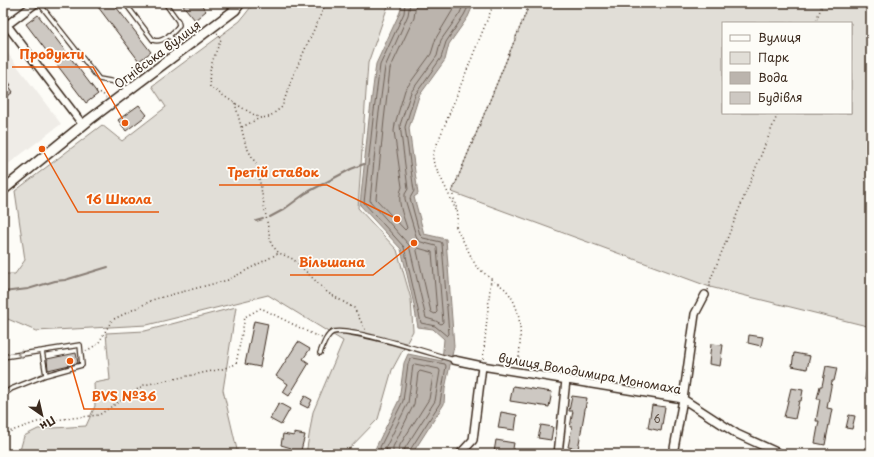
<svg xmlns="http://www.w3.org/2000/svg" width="874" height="457" viewBox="0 0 874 457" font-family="'Playpen Sans',sans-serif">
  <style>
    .built { fill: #efece7 }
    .green { fill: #e1ded7; stroke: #8e847a; fill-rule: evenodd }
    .water { fill: #bbb4ad; stroke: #887d74 }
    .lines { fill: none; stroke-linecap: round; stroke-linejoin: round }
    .shore { stroke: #6e6157; stroke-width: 1 }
    .stream { stroke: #887d74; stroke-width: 2 }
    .building { fill: #cdc8c2; stroke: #3b2a1e }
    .lane-casing { stroke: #3b2a1e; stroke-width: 6 }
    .street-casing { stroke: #3b2a1e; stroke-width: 10 }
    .secondary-casing { stroke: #3b2a1e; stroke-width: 12 }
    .path { stroke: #3b2a1e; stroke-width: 1.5; stroke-dasharray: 1 3; stroke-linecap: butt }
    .lane { stroke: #fdfcf7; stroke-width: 3.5 }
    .street { stroke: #fdfcf7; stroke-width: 7 }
    .secondary { stroke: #fdfcf7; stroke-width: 9 }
    .oneway { stroke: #9c938a }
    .labels { text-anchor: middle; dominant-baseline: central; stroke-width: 3.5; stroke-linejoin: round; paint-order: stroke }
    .number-label { font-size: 10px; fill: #605247 }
    .street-label { font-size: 12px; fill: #3b2a1e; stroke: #fdfcf7 }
    .leader { fill: none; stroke: #e8590c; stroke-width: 1.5 }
    .callout-dot { fill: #e8590c; stroke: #fdfcf7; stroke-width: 1.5 }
    .callout-label { font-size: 13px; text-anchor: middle; font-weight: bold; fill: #e8590c; stroke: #fdfcf7; stroke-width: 3.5; stroke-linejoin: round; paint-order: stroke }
  </style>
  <rect width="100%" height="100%" fill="#fdfcf7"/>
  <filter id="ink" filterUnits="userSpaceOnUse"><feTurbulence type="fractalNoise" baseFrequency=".025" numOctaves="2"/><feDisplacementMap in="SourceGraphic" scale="8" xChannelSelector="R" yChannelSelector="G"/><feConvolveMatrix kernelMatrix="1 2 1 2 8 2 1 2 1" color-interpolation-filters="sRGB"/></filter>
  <g filter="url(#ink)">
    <path class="built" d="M3 47 61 124 3 168Z"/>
    <path class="green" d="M254 3H389L368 63 358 208 397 250 411 299 413 331 392 370 378 419 344 454H306L313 412 343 341 268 295 147 325 36 331 3 317V274H15L25 260 15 191 102 125 122 141 166 107 152 86 240 21Z
      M530 3H871V327L710 287 452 192ZM723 23H851V113H723Z
      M236 307 223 390 238 454H19L24 436 38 429 86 426 95 406 94 383 110 380 106 333 145 331Z"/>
    <path class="water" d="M402 3H474L468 17 449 44 445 60 419 96 409 128 418 194 414 197 424 234 446 239 454 346 445 389 444 404 412 454H380L375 449 399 400 404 363 408 354 442 361 444 339 433 329 418 327 413 300 401 249 360 205 369 119 376 64 400 12Z"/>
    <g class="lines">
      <path class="shore" d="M405 3 404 13 380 65 373 119 364 203 404 247 421 323 435 326 447 336 449 334 442 244 441 242 423 238 420 235 410 198 414 191 405 127 415 95 441 58 446 42 464 15 470 3
        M410 3 408 15 385 67 378 120 370 201 409 245 426 318 436 321 441 324 443 322 437 248 436 246 421 242 417 239 405 199V194L408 189 400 125 411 92 437 56 441 40 460 13 464 3
        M416 3 414 18 390 69 384 120 376 199 405 230 407 228C403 215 396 200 402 187L394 131 395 124 405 90 431 54 436 38 457 3
        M418 248 432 252 437 312 435 314 431 312 417 251Z
        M382 454 380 447 403 401 408 364 410 359 412 358 445 364 446 366 440 403 410 450 409 454
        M387 454 386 447 408 403 413 365 415 364 439 369 440 371 435 401 405 448 404 454
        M393 454V447L414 404 418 373 420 371 431 374 433 376 429 399 400 445 398 454"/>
      <path class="stream" d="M270 217 283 210 306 193 351 169 364 164
        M256 221 263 219
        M3 292 28 289 55 281 65 280 108 267"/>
    </g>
    <path class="building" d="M95 3H113L151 52 139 61Z
      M181 3H200L206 11 195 20Z
      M38 15 98 94 86 103 26 24Z
      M3 75 11 85 9 86 13 92 3 100Z
      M139 105 147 115 126 131 118 120Z
      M254 321 268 324 260 367 245 364Z
      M749 335 763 337 761 346 748 343Z
      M298 342 310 349 303 359 309 363 289 396 283 392 288 384 276 376Z
      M711 344 723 345 720 366 709 364Z
      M76 353 78 363 48 370 47 359Z
      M794 353 810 356 807 369 792 366Z
      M868 361H871V381L865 380Z
      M826 366 837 368 834 381H832L827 408 832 409 825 445 815 443 819 421H816L820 399H817L820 386H822Z
      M513 386 552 392 549 407 510 401Z
      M791 388 803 390 801 401H799L795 419 784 417Z
      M305 396 312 400 308 408 300 404Z
      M572 396 587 398 578 449 568 447 572 427H570L573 411H569Z
      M279 403 290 409 281 425 270 419Z
      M652 405 665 407 661 431 648 428Z
      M501 412 517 415 515 430 498 428Z
      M849 415 855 416 852 429 846 428Z
      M541 425 553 427 551 440 538 438Z
      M294 433 305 435 300 454 290 452 291 448 281 445 283 434 294 436Z
      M496 440 514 443 512 454 494 452Z"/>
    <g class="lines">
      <g class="lane-casing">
        <path id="lane" d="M39 3 99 79 121 83 127 90
          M125 3 153 40C161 44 175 32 179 25L178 21 165 3
          M169 35 180 50
          M42 351 80 345 82 365 46 375
          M320 353C323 346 326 335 333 332 350 327 432 354 454 360
          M3 357 42 351 46 375 11 389 3 395"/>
      </g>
      <g class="street-casing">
        <path id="street" d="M3 20 83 125
          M7 25 36 3
          M454 360 482 366 683 399 737 434 781 454
          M460 454 473 440 482 366
          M558 454 566 380
          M673 454 683 399 695 314 705 295"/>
      </g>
      <g class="secondary-casing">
        <path id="secondary" d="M3 190 89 120 235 10 240 3"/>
      </g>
      <path class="path" d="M815 23 823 3
        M217 33 221 39C215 55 207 70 210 87 227 98 243 109 260 118L269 117 282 107 292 78 326 3
        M96 92 102 93 106 98
        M235 103 246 146 257 166 271 244 279 253 293 259 328 293 354 308 366 331
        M242 127 260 118
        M456 210 433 161V154L494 3
        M491 279C495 282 502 286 506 290 524 310 521 341 518 366
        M708 290 710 287V281L778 113
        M86 351 98 344 112 320 155 299 228 280 279 253
        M483 359 491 279 476 266 456 227 458 213 452 192 530 3
        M3 434 37 422 99 415 144 385 222 369 236 364 245 317 261 308 312 334 322 338"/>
      <use href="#lane" class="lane"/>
      <use href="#street" class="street"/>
      <use href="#secondary" class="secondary"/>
    </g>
    <defs><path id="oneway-chevron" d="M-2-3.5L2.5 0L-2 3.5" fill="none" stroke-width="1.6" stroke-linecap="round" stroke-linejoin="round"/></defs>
    <use class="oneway" href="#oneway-chevron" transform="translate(20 354) rotate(172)"/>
  </g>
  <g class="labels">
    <g class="number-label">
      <text x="657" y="418">6</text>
    </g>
    <g class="street-label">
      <text transform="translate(157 54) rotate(-37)">Огнівська вулиця</text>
      <text transform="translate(590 373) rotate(10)">вулиця Володимира Мономаха</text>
    </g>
  </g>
  <path class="leader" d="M125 123L93 67H12M397 219L327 185H219M42 149L78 212H159M414 243L373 275H290M70 361L84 409H164"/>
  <g class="callout-dot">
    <circle cx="125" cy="123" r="4"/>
    <circle cx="397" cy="219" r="4"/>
    <circle cx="42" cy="149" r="4"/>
    <circle cx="414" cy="243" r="4"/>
    <circle cx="70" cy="361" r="4"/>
  </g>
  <g class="callout-label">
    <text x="52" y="59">Продукти</text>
    <text x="273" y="177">Третій ставок</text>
    <text x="119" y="204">16 Школа</text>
    <text x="332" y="267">Вільшана</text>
    <text x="124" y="401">BVS №36</text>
  </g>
  <rect width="874" height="457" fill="none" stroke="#fdfcf7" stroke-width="16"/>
  <rect x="8" y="8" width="858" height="441" fill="none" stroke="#3b2a1e" stroke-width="1.5" filter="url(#ink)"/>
  <rect x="722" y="22" width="130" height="92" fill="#fdfcf7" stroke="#afa8a0"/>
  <rect x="730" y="35" width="20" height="6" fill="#fdfcf7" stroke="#afa8a0"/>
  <text x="758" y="42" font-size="12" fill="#3b2a1e">Вулиця</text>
  <rect x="730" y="52" width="20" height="12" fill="#e1ded7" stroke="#afa8a0"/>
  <text x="758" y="62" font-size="12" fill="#3b2a1e">Парк</text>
  <rect x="730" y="72" width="20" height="12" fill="#bbb4ad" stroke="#afa8a0"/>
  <text x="758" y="82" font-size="12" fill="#3b2a1e">Вода</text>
  <rect x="730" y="92" width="20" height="12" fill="#cdc8c2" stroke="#afa8a0"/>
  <text x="758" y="102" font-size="12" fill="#3b2a1e">Будівля</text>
  <g transform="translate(42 415) rotate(146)" stroke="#fdfcf7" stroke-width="3" paint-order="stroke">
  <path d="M0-3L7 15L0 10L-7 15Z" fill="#3b2a1e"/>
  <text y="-6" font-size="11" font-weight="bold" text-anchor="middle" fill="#3b2a1e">Пн</text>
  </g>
</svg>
